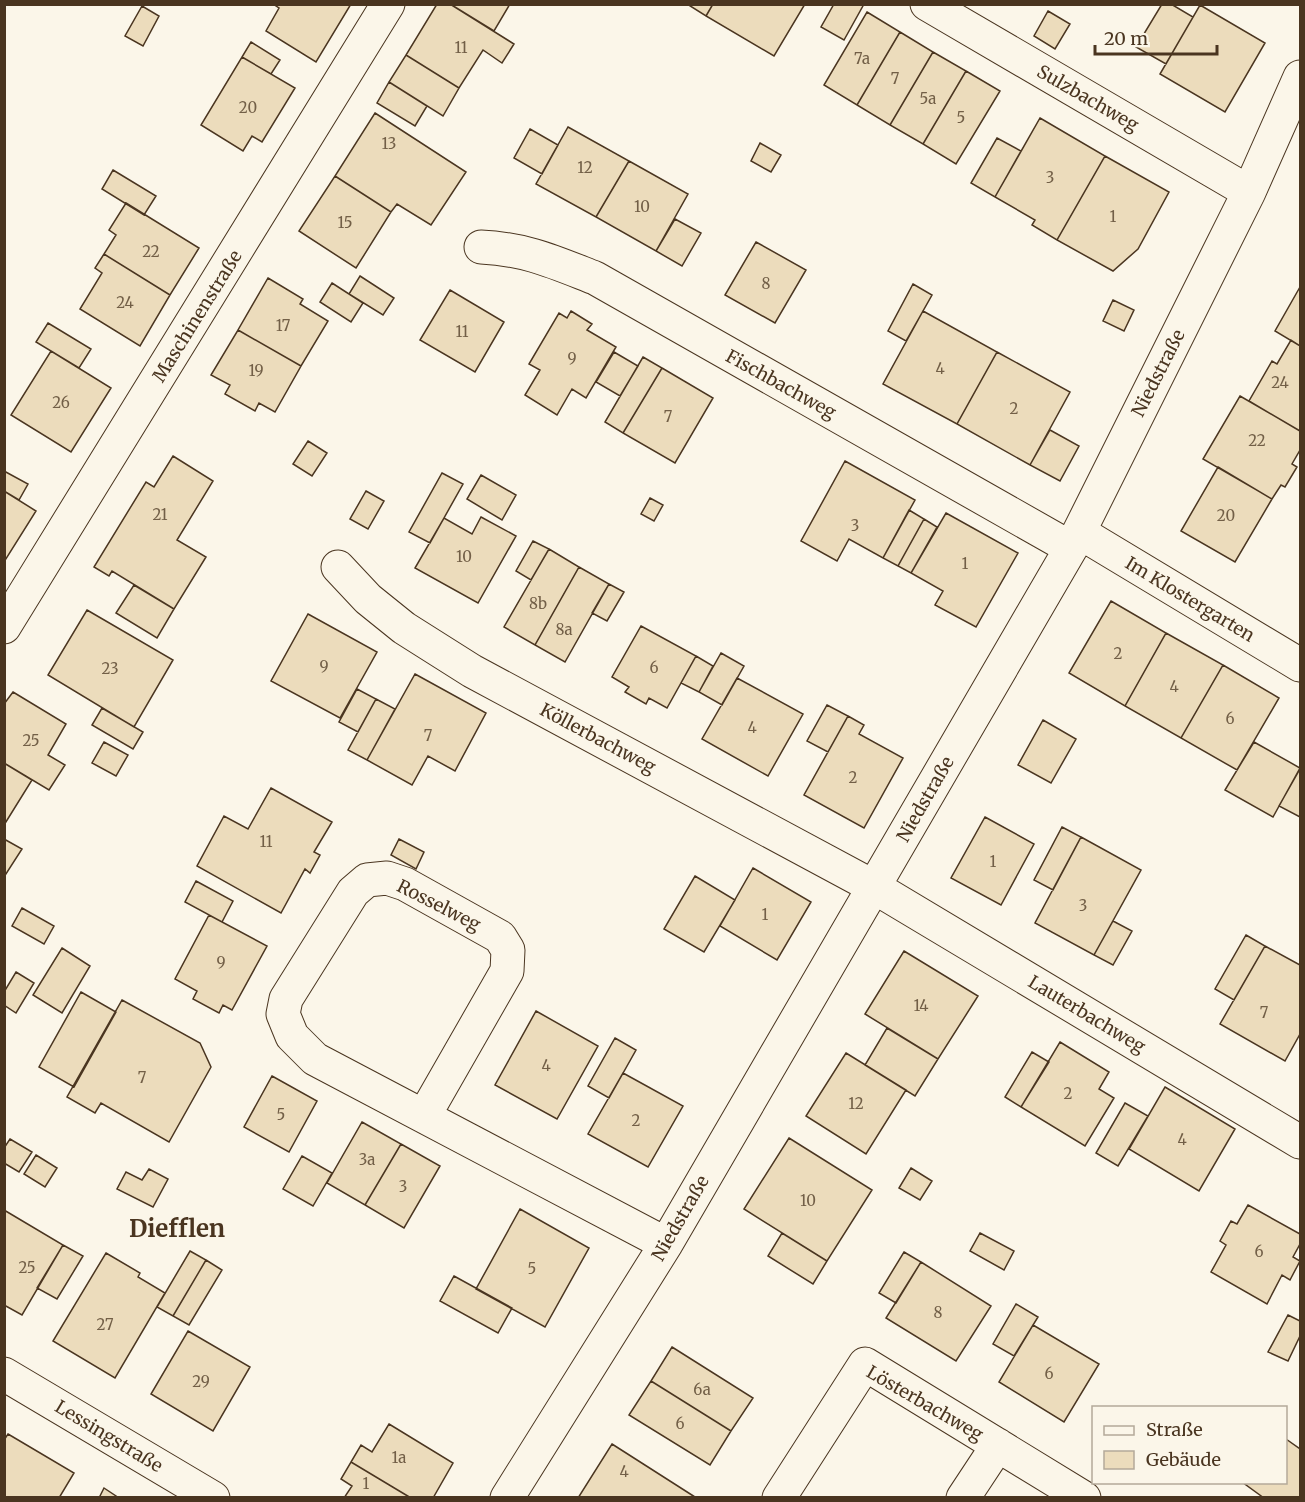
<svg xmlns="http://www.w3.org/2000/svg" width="1305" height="1502" viewBox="0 0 1305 1502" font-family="Merriweather,serif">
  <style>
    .building { fill: #ecdcbc; stroke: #4a3520; stroke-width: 1.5 }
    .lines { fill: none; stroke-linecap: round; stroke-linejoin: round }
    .minor-casing { stroke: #4a3520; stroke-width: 35 }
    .minor { stroke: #fbf6e9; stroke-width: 33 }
    .labels { text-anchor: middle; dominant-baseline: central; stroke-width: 4.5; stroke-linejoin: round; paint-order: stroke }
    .number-label { font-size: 15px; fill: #725f47 }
    .street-label { font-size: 18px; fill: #4a3520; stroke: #fbf6e9 }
    .district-label { font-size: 24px; font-weight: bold; fill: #4a3520; stroke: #fbf6e9 }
  </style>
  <rect width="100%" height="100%" fill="#fbf6e9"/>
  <path class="building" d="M273 4H351L316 62 266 31 279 8Z
    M437 4H450L514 44 502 63 483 50 459 88 406 55Z
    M450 4H510L494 31Z
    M687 4H713L706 16Z
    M713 4H805L774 56 706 16Z
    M834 4H864L844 40 821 27Z
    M1162 4H1171L1193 17 1166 64 1136 47Z
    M1200 5 1265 43 1225 112 1160 74Z
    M142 6 159 16 143 46 125 36Z
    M1048 11 1070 24 1055 49 1034 36Z
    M867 12 900 32 857 105 824 85Z
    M900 32 933 52 890 125 857 105Z
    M251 42 280 60 271 74 242 57Z
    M933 52 966 71 923 144 890 125Z
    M406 55 459 88 443 116 389 82Z
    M242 57 295 88 262 142 252 136 243 151 201 125Z
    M966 71 1000 91 956 164 923 144Z
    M389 82 427 106 415 126 377 103Z
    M375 113 466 172 431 225 397 204 391 212 335 176Z
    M1040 118 1105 156 1057 240 1032 225 1035 220 995 197Z
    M568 127 629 161 596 217 536 184Z
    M530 129 558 145 542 174 514 158Z
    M997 138 1021 151 995 197 971 183Z
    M760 143 781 155 771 172 751 161Z
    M1105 156 1169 192 1138 249 1113 271 1057 240Z
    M629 161 688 194 656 251 596 217Z
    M113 170 156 196 144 215 102 189Z
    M335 176 391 212 356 268 299 231Z
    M126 203 199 248 170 295 104 254 116 235 109 230Z
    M675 219 701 233 682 266 656 251Z
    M756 242 806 270 775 323 725 295Z
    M104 254 170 295 140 346 80 309 102 273 95 268Z
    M360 276 394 298 383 315 349 294Z
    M268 278 303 299 300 304 328 321 301 366 238 330Z
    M332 283 363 303 351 322 320 302Z
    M913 284 932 295 906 341 888 331Z
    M1300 287V346L1275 331Z
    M450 290 504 322 475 372 420 340Z
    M1113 300 1134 310 1124 331 1103 321Z
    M571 311 592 324 587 330 616 347 586 398 572 389 557 415 525 395 540 370 529 364 559 313 567 318Z
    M923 311 997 352 957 424 883 384Z
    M48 323 91 349 79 368 36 342Z
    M238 330 301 366 275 412 259 403 255 411 225 394 230 385 211 375Z
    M1291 340 1300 346V431L1249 401 1272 361 1277 364Z
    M51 351 111 388 71 452 11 415Z
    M614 352 638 366 620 396 596 382Z
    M997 352 1070 392 1030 465 957 424Z
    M643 357 662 368 623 433 605 422Z
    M662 368 713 398 675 463 623 433Z
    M1240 396 1300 431V450L1292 464 1297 467 1285 487 1281 485 1272 499 1203 459Z
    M1050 430 1079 446 1060 481 1030 465Z
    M308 441 327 453 312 476 293 464Z
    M173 456 213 481 177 540 206 557 174 609 112 571 109 576 94 567 146 482 154 487Z
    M845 461 915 500 883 558 849 539 837 561 801 541Z
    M1218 467 1272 499 1235 562 1181 531Z
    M4 471 28 484 19 500 4 491Z
    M442 473 463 484 430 543 409 532Z
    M481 475 516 495 502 520 467 499Z
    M4 491 36 511 4 562Z
    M366 491 384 501 368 529 350 519Z
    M650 498 663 505 654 521 641 514Z
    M909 510 924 519 898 566 883 558Z
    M946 513 1018 553 976 627 935 605 943 591 911 573Z
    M481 517 516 536 478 603 415 568 444 518 472 534Z
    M924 519 937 527 911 573 898 566Z
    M533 541 549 549 531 580 516 571Z
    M549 549 579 567 535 645 504 627Z
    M579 567 609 584 565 662 535 645Z
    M609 584 624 592 607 621 592 613Z
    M134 585 174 609 157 638 116 613Z
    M1111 601 1166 633 1125 706 1069 673Z
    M87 610 173 660 134 727 48 675Z
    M308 614 377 652 340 718 271 681Z
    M641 626 696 656 667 708 649 698 646 704 625 692 629 687 612 677Z
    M1166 633 1223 665 1181 738 1125 706Z
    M721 653 744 666 722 705 699 692Z
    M696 656 713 666 699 692 681 683Z
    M1223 665 1279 698 1237 770 1181 738Z
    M415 674 486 713 455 771 428 756 412 785 367 760Z
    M737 678 803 714 768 776 702 739Z
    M357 689 376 699 358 732 339 722Z
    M13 692 66 724 48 755 65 765 49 790 4 763V704Z
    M376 699 395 709 367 760 348 750Z
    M827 705 848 716 828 752 807 741Z
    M102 708 143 732 133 749 92 725Z
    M848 716 864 725 859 734 903 758 864 828 804 795Z
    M1043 720 1076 739 1051 783 1018 765Z
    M104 742 128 755 116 776 92 763Z
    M1254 742 1300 768 1273 817 1225 790Z
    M4 763 32 780 4 825Z
    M1300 769V817L1279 806Z
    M271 788 332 822 314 852 320 855 310 873 305 869 281 913 197 866 224 816 248 829Z
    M985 817 1034 844 1001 905 951 878Z
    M1062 827 1081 837 1053 890 1034 880Z
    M1081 837 1141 870 1094 955 1035 923Z
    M4 839 22 849 4 877Z
    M399 839 424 852 416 869 391 855Z
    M753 868 811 902 777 960 720 926Z
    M695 876 735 900 704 952 664 929Z
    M196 881 233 901 222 922 185 902Z
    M22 908 54 926 44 944 12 926Z
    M209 915 267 946 232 1010 223 1005 219 1013 193 999 197 991 175 979Z
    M1113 921 1132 931 1113 965 1094 955Z
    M1246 935 1265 946 1234 1000 1215 989Z
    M1265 946 1300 965V1034L1285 1061 1220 1024Z
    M62 948 90 966 62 1013 33 995Z
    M904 951 978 996 938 1059 865 1014Z
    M16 972 34 983 16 1013 4 1005V992Z
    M81 992 116 1012 74 1087 39 1067Z
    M122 1000 200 1043 211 1067 169 1142 101 1103 95 1113 67 1097Z
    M536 1011 598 1046 557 1119 495 1085Z
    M887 1028 938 1059 915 1096 865 1065Z
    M615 1038 636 1050 609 1098 588 1086Z
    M1060 1042 1109 1072 1099 1089 1114 1098 1085 1146 1021 1107Z
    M1032 1052 1049 1062 1021 1107 1005 1097Z
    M846 1053 906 1090 866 1154 806 1116Z
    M623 1073 683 1106 648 1167 588 1134Z
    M272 1076 317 1101 289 1152 244 1127Z
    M1165 1087 1235 1129 1199 1191 1129 1149Z
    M1125 1103 1148 1116 1118 1166 1096 1153Z
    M362 1122 401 1144 365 1205 327 1183Z
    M789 1138 872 1190 827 1261 744 1209Z
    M10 1139 32 1152 19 1172 4 1163V1148Z
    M401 1144 440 1166 404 1228 365 1205Z
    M36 1155 57 1168 45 1187 24 1174Z
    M302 1156 332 1173 313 1206 283 1189Z
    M911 1168 932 1181 920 1200 899 1188Z
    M149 1169 168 1179 153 1207 117 1189 126 1172 142 1180Z
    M1248 1205 1300 1234V1244L1293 1257 1300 1261 1290 1280 1282 1275 1267 1304 1211 1272 1226 1245 1220 1241 1231 1221 1237 1224Z
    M520 1209 589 1248 545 1327 476 1289Z
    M4 1210 63 1245 22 1315 4 1305Z
    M782 1233 827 1261 813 1284 768 1256Z
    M980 1233 1014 1251 1004 1270 970 1251Z
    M63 1245 83 1256 57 1299 37 1288Z
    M190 1251 206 1260 173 1316 157 1307Z
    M904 1252 921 1262 896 1303 879 1293Z
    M106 1253 140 1273 138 1277 165 1293 115 1378 53 1341Z
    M206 1260 222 1270 189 1325 173 1316Z
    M921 1262 991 1306 956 1361 886 1318Z
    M454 1276 512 1308 498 1333 440 1301Z
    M1016 1304 1038 1317 1014 1356 993 1344Z
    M1288 1315 1300 1321V1336L1288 1361 1268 1352Z
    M1033 1325 1099 1364 1064 1422 999 1382Z
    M188 1331 250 1367 213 1431 151 1394Z
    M672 1347 753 1398 731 1431 651 1381Z
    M651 1381 731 1431 710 1465 629 1415Z
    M389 1424 453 1463 433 1498H411L351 1462 361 1445 372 1452Z
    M8 1434 74 1473 59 1498H4V1440Z
    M1286 1439 1300 1449V1498H1264L1242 1482H1286Z
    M612 1444 695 1497V1498H578Z
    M351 1462 411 1498H344L352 1486 341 1479Z
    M104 1488 119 1498H99Z"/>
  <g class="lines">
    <g class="minor-casing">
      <path id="minor" d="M927 4 1249 192
        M481 247C526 249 554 262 595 278L1071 548
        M1079 532 1300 665
        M338 567 368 599 404 628 472 671 874 887 1300 1142
        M4 627 388 4
        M424 1116 507 971 508 950 500 937 405 884 387 878 367 880 353 892 286 999 283 1014 292 1036 315 1059 666 1244
        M4 1374 213 1498
        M507 1498 666 1244 1071 548 1249 192 1300 77
        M779 1498 865 1364 1084 1498
        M963 1498 998 1445"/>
    </g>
    <use href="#minor" class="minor"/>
  </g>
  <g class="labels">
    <g class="number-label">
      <text x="461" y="47">11</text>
      <text x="862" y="58">7a</text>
      <text x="895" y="78">7</text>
      <text x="928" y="98">5a</text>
      <text x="248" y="107">20</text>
      <text x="961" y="117">5</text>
      <text x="389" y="143">13</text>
      <text x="585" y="167">12</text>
      <text x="1050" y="177">3</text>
      <text x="642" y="206">10</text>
      <text x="1113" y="216">1</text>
      <text x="345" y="222">15</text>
      <text x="151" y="251">22</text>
      <text x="766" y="283">8</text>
      <text x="125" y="302">24</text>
      <text x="283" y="325">17</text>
      <text x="462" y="331">11</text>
      <text x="572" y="358">9</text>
      <text x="940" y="368">4</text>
      <text x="256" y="370">19</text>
      <text x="1280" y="382">24</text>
      <text x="61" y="402">26</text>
      <text x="1014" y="408">2</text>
      <text x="668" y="416">7</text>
      <text x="1257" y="440">22</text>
      <text x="160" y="514">21</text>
      <text x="1226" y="515">20</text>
      <text x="855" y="525">3</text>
      <text x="464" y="556">10</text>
      <text x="965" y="563">1</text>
      <text x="538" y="603">8b</text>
      <text x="564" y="629">8a</text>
      <text x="1118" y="653">2</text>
      <text x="324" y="666">9</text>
      <text x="654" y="667">6</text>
      <text x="110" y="668">23</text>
      <text x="1174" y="686">4</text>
      <text x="1230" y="718">6</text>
      <text x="752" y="727">4</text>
      <text x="428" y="735">7</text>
      <text x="31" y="740">25</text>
      <text x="853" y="777">2</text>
      <text x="266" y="841">11</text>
      <text x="993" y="861">1</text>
      <text x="1083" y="905">3</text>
      <text x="765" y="914">1</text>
      <text x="221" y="962">9</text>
      <text x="921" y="1005">14</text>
      <text x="1264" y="1012">7</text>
      <text x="546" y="1065">4</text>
      <text x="142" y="1077">7</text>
      <text x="1068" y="1093">2</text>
      <text x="856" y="1103">12</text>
      <text x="281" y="1114">5</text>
      <text x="636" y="1120">2</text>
      <text x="1182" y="1139">4</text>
      <text x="367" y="1159">3a</text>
      <text x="403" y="1186">3</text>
      <text x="808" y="1200">10</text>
      <text x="1259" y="1251">6</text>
      <text x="27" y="1267">25</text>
      <text x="532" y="1268">5</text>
      <text x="938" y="1312">8</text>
      <text x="105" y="1324">27</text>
      <text x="1049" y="1373">6</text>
      <text x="201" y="1381">29</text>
      <text x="702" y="1389">6a</text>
      <text x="680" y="1423">6</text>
      <text x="399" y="1457">1a</text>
      <text x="624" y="1471">4</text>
      <text x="366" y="1483">1</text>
    </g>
    <g class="street-label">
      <text transform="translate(1088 98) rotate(30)">Sulzbachweg</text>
      <text transform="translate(197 316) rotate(-58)">Maschinenstraße</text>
      <text transform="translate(1158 373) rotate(-63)">Niedstraße</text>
      <text transform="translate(781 384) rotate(29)">Fischbachweg</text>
      <text transform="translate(1190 599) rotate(31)">Im Klostergarten</text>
      <text transform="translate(598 738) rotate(28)">Köllerbachweg</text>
      <text transform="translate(925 799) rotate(-60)">Niedstraße</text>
      <text transform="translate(439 905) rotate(27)">Rosselweg</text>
      <text transform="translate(1087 1014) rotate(31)">Lauterbachweg</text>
      <text transform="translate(680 1218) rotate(-60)">Niedstraße</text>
      <text transform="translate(925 1403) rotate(30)">Lösterbachweg</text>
      <text transform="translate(109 1436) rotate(31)">Lessingstraße</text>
    </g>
    <g class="district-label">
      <text x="177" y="1228">Diefflen</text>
    </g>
  </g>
  <rect width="1305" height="1502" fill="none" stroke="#4a3520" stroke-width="12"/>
  <rect x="1092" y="1406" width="195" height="78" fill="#fbf6e9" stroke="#b4a999" stroke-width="1.5"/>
  <rect x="1104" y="1426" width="30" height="9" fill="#fbf6e9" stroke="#b4a999" stroke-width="1.5"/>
  <text x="1146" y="1436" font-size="18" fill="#4a3520">Straße</text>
  <rect x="1104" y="1451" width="30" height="18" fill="#ecdcbc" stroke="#b4a999" stroke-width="1.5"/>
  <text x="1146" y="1466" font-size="18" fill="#4a3520">Gebäude</text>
  <path d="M1095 45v9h122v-9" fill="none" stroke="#4a3520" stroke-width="3"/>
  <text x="1104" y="45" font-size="18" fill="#4a3520" stroke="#fbf6e9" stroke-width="4.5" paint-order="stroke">20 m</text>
</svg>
